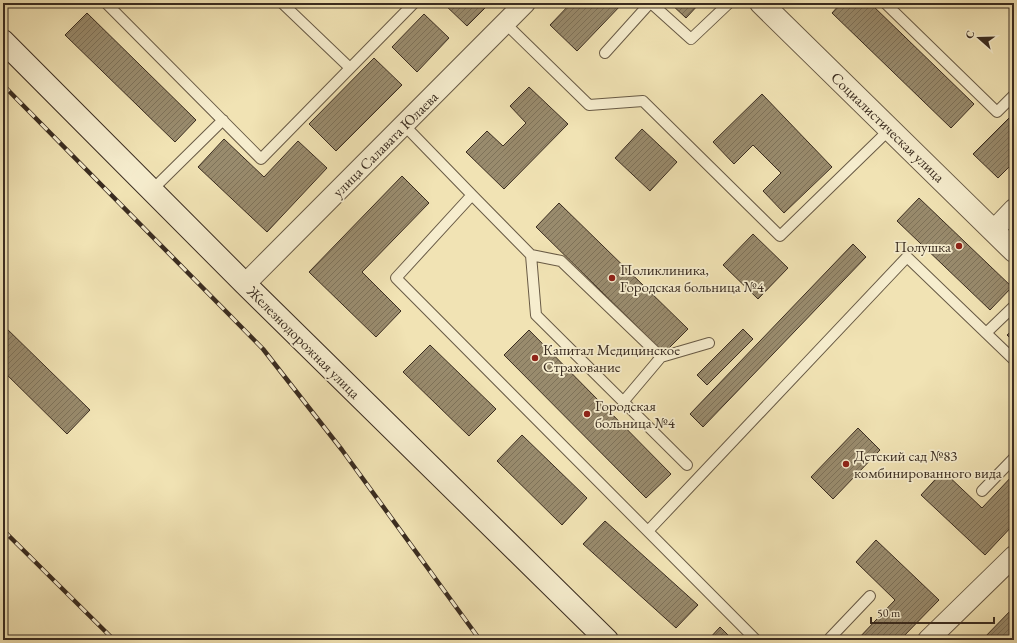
<svg xmlns="http://www.w3.org/2000/svg" width="1017" height="643" viewBox="0 0 1017 643" font-family="'EB Garamond',serif">
  <style>
    .building { fill: url(#building-hatch); stroke: #3a2c20 }
    .lines { fill: none; stroke-linecap: round; stroke-linejoin: round }
    .service-casing { stroke: #685a45; stroke-width: 12 }
    .minor-casing { stroke: #685a45; stroke-width: 22 }
    .tertiary-casing { stroke: #685a45; stroke-width: 24 }
    .secondary-casing { stroke: #3a2c20; stroke-width: 24 }
    .service { stroke: #f6edce; stroke-width: 10 }
    .minor { stroke: #f6edce; stroke-width: 20 }
    .tertiary { stroke: #f6edce; stroke-width: 22 }
    .secondary { stroke: #f6edce; stroke-width: 22 }
    .rail-casing { stroke: #3a2c20; stroke-width: 4.5 }
    .rail { stroke: #f6edce; stroke-width: 3; stroke-dasharray: 9; stroke-linecap: butt }
    .poi-dot { fill: #8f2418; stroke: #f6edce; stroke-width: 1.5 }
    .labels { text-anchor: middle; dominant-baseline: central; stroke-width: 3.5; stroke-linejoin: round; paint-order: stroke }
    .street-label { font-size: 15px; fill: #3a2c20; stroke: #f6edce }
    .poi-label { font-size: 15px; fill: #3a2c20; stroke: #f6edce; text-anchor: start }
  </style>
  <defs>
    <pattern id="building-hatch" width="6" height="6" patternUnits="userSpaceOnUse"><rect width="6" height="6" fill="#998b6d"/><path d="M-1 1l2-2M0 6l6-6M5 7l2-2" fill="none" stroke="#7e7259"/></pattern>
  </defs>
  <rect width="100%" height="100%" fill="#f1e3b4"/>
  <filter id="stains"><feTurbulence type="fractalNoise" baseFrequency=".005" numOctaves="4"/><feColorMatrix values="0 0 0 0 .2 0 0 0 0 .09 0 0 0 0 .02 0 0 0 .5 -.17"/></filter>
  <radialGradient id="worn" r=".72"><stop offset=".6" stop-color="#630" stop-opacity="0"/><stop offset="1" stop-color="#630" stop-opacity=".3"/></radialGradient>
  <path class="building" d="M443 3H490L467 26Z
    M571 3H623L577 51 550 25Z
    M670 3H700L686 18Z
    M841 3H870L974 104 951 128 832 13Z
    M87 13 196 120 175 142 65 35Z
    M424 14 449 38 417 72 392 47Z
    M374 58 402 85 336 151 309 124Z
    M529 87 568 124 504 189 466 152 487 131 503 146 526 123 510 106Z
    M762 94 832 167 784 213 763 191 781 173 753 145 734 164 713 142Z
    M1014 113V162L998 178 973 154Z
    M642 129 677 162 650 191 615 158Z
    M224 139 264 177 298 141 327 168 267 232 198 167Z
    M402 176 429 203 362 272 401 311 376 337 309 272Z
    M919 198 1012 287 990 310 897 221Z
    M559 203 688 329 664 353 536 227Z
    M753 234 788 268 758 299 723 265Z
    M853 244 866 257 703 427 690 414Z
    M3 325 90 410 67 434 3 371Z
    M743 329 753 339 707 385 697 375Z
    M1014 329V342L1007 335Z
    M529 330 671 474 646 498 504 355Z
    M430 345 496 409 469 436 403 372Z
    M858 428 880 450 833 499 811 477Z
    M522 435 587 498 562 525 497 461Z
    M943 471 982 508 1014 474V524L985 555 921 495Z
    M605 521 698 605 676 628 583 544Z
    M876 540 939 600 900 640H857L895 600 856 562Z
    M1014 607V640H982Z
    M720 627 733 640H708Z"/>
  <g class="lines">
    <g class="service-casing">
      <path id="service" d="M106 3 261 159 414 3
        M282 3 350 68
        M651 3 691 39 729 3
        M885 3 997 112 1014 95
        M505 23 589 105 643 101 780 236 890 129
        M605 53 650 3
        M404 125 472 195 396 278 756 640
        M152 190 223 120
        M472 195 531 255 536 315 687 465
        M531 255 561 261 661 357 709 343
        M986 333 1014 306
        M623 402 661 357
        M982 491 1014 458
        M648 531 907 257 1014 360
        M832 640 830 638 870 596"/>
    </g>
    <g class="minor-casing">
      <path id="minor" d="M993 231 1014 209
        M245 284 525 3
        M928 640 1014 556"/>
    </g>
    <g class="tertiary-casing">
      <path id="tertiary" d="M761 3 1014 251"/>
    </g>
    <g class="secondary-casing">
      <path id="secondary" d="M3 41 245 284 607 640"/>
    </g>
    <use href="#service" class="service"/>
    <use href="#minor" class="minor"/>
    <use href="#tertiary" class="tertiary"/>
    <use href="#secondary" class="secondary"/>
    <g class="rail-casing">
      <path id="rail" d="M3 85 263 349 342 450 480 640
        M3 530 114 640"/>
    </g>
    <use href="#rail" class="rail"/>
  </g>
  <g class="poi-dot">
    <circle cx="959" cy="246" r="4"/>
    <circle cx="612" cy="278" r="4"/>
    <circle cx="535" cy="358" r="4"/>
    <circle cx="587" cy="414" r="4"/>
    <circle cx="846" cy="464" r="4"/>
  </g>
  <g class="labels">
    <g class="street-label">
      <text transform="translate(888 127) rotate(44)">Социалистическая улица</text>
      <text transform="translate(385 144) rotate(-45)">улица Салавата Юлаева</text>
      <text transform="translate(304 342) rotate(45)">Железнодорожная улица</text>
    </g>
    <g class="poi-label">
      <text x="951" y="246" text-anchor="end">Полушка</text>
      <text x="620" y="269">Поликлиника,<tspan x="620" dy="17">Городская больница №4</tspan></text>
      <text x="543" y="349">Капитал Медицинское<tspan x="543" dy="17">Страхование</tspan></text>
      <text x="595" y="405">Городская<tspan x="595" dy="17">больница №4</tspan></text>
      <text x="854" y="455">Детский сад №83<tspan x="854" dy="17">комбинированного вида</tspan></text>
    </g>
  </g>
  <rect width="1017" height="643" fill="none" stroke="#f1e3b4" stroke-width="16"/>
  <rect x="4" y="4" width="1009" height="635" fill="none" stroke="#3a2c20" stroke-width="2"/>
  <rect x="8" y="8" width="1001" height="627" fill="none" stroke="#3a2c20"/>
  <g transform="translate(979 38) rotate(290)" stroke="#f6edce" stroke-width="3" paint-order="stroke">
  <path d="M0-3L7 15L0 10L-7 15Z" fill="#3a2c20"/>
  <text y="-6" font-size="11" font-weight="bold" text-anchor="middle" fill="#3a2c20">С</text>
  </g>
  <path d="M871 617v6h123v-6" fill="none" stroke="#3a2c20" stroke-width="2"/>
  <text x="877" y="617" font-size="12" fill="#3a2c20" stroke="#f6edce" stroke-width="3" paint-order="stroke">50 m</text>
  <rect width="100%" height="100%" filter="url(#stains)"/>
  <rect width="100%" height="100%" fill="url(#worn)"/>
</svg>
